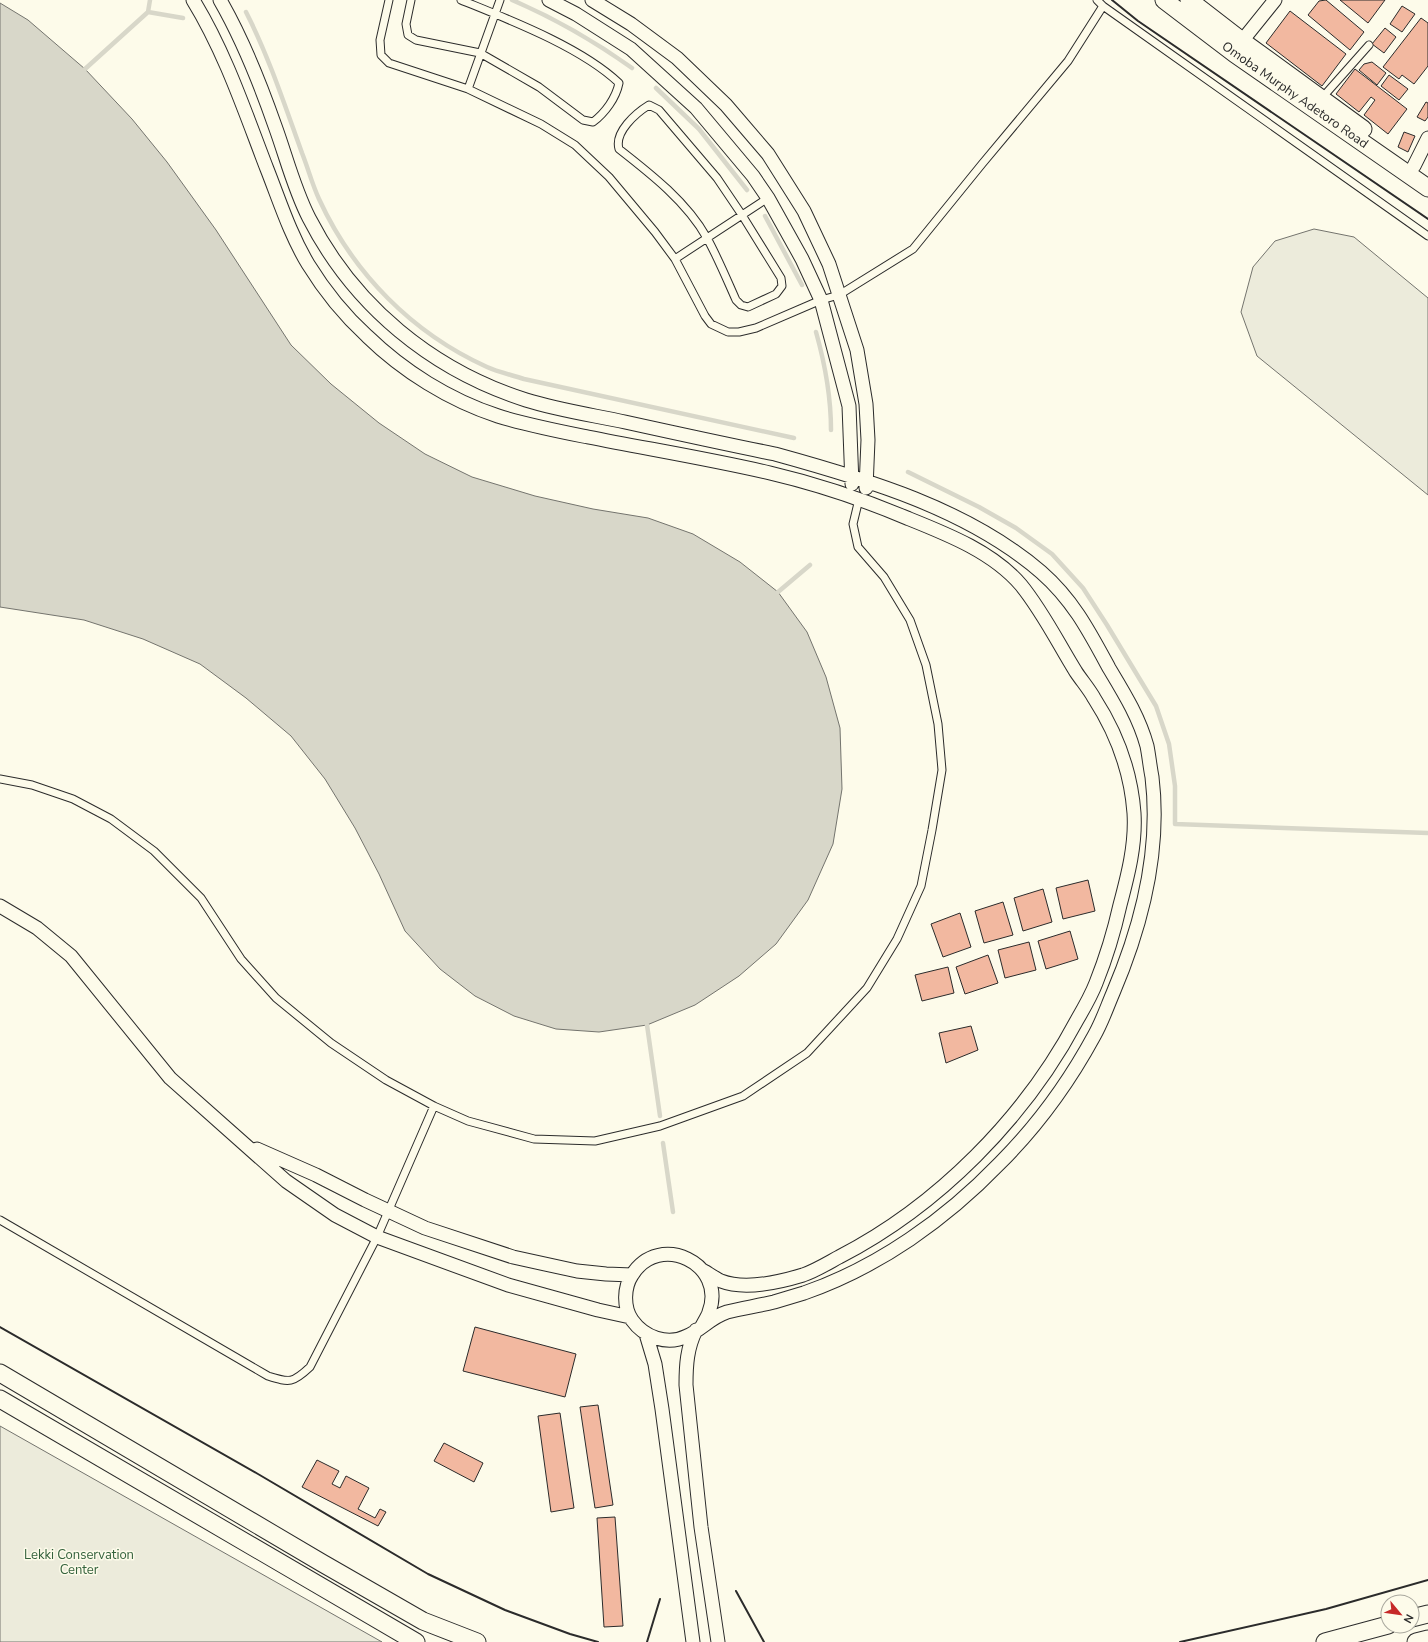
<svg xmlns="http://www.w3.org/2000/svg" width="1428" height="1642" viewBox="0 0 1428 1642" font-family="'Nunito Sans',sans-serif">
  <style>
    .green { fill: #ecebdb; stroke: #74746e }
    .water { fill: #d8d7c9; stroke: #74746e }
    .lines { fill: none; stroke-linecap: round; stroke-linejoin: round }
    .stream { stroke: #d8d7c9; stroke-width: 4.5 }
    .building { fill: #f2b8a0; stroke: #2b2b2b }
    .service-casing { stroke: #2b2b2b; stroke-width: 9 }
    .minor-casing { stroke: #2b2b2b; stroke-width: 15 }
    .tertiary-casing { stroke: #2b2b2b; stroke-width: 19 }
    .service { stroke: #fdfbea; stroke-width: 7 }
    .minor { stroke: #fdfbea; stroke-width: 13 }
    .tertiary { stroke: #fdfbea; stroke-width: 17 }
    .wall { stroke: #2b2b2b; stroke-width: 2 }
    .labels { text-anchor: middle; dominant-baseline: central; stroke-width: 3; stroke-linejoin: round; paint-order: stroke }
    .street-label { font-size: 13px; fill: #2b2b2b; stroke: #fdfbea }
    .park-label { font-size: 13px; fill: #34623c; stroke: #fdfbea }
  </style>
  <rect width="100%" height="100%" fill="#fdfbea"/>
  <path class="green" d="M1314 229 1354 237 1428 298V495L1257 356 1241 312 1253 267 1275 241Z
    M0 1426 382 1642H0Z"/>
  <path class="water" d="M0 3 28 20 85 69 132 119 167 162 216 230 291 345 331 384 379 423 425 454 472 477 535 496 593 509 648 518 693 534 740 562 778 592 807 632 826 677 840 728 842 789 833 844 808 900 776 944 739 976 695 1005 647 1025 599 1032 556 1029 514 1016 475 996 440 969 405 931 379 874 355 828 325 779 291 736 246 698 200 664 143 639 84 620 0 607Z"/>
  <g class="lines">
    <path class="stream" d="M512 0C554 18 594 41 632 68
      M148 12 183 18
      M246 12C269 57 285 106 302 153 308 168 312 184 319 199 353 273 412 333 487 367 498 372 512 375 524 379L794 438
      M85 69 148 12 150 0
      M656 88 699 129 747 190
      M765 216 802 285
      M816 332C825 364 831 396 831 430
      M908 472 979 507 1016 528 1052 554 1083 588 1107 625 1156 706 1169 744 1175 786V824L1428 833
      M778 592 810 565
      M647 1025 660 1116
      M663 1143 673 1212"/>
  </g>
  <path class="building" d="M1326 0 1364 32 1350 50 1308 15 1319 1Z
    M1340 0H1385L1368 23Z
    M1402 6 1415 14 1402 32 1390 24Z
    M1290 11 1346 54 1322 86 1266 43Z
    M1421 18 1428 23V66L1414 84 1402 75 1399 79 1383 67Z
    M1385 28 1396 37 1384 53 1372 44Z
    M1372 62 1386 73 1377 85 1359 70 1364 64Z
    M1355 69 1407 109 1388 134 1364 115 1375 100 1371 97 1359 112 1336 94Z
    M1389 75 1408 89 1399 100 1381 86Z
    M1426 102 1428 103V117L1425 121 1417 117Z
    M1404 132 1415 136 1408 152 1398 147Z
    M1088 880 1095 911 1063 919 1056 888Z
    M1043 889 1052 922 1023 931 1014 898Z
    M1003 902 1013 935 984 943 975 911Z
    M960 913 971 947 943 957 931 924Z
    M1070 931 1078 959 1046 969 1038 941Z
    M1029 942 1036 970 1005 978 998 950Z
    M988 955 998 983 965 994 956 967Z
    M948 967 954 993 922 1001 915 975Z
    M971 1026 978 1050 946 1063 939 1033Z
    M475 1327 576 1354 565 1397 463 1371Z
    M598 1405 613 1505 595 1508 580 1407Z
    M560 1413 574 1508 551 1512 538 1416Z
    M444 1443 483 1463 474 1482 434 1461Z
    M317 1460 339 1471 332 1484 340 1488 346 1476 369 1488 358 1509 375 1518 380 1509 386 1512 378 1526 302 1487Z
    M615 1517 623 1626 604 1627 597 1518Z"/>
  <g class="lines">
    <g class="service-casing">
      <path id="service" d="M389 0 380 40 381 55 389 63 468 89 541 124 575 145 609 177 655 232 675 259 705 316 711 324 728 332H739L756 328 821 300 839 295 913 249 982 164 1068 61 1103 6 1097 0
        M411 0 406 24 408 35 416 40 480 53 539 87 583 120 593 122C605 113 616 98 619 83 581 47 510 20 461 0
        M1103 6 1428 236
        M468 89 500 0
        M1321 99 1369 45
        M649 105 659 110 717 178 742 215 781 278 782 286 776 294 748 307 741 305 736 300C727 280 718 258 707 238 687 202 651 174 619 149 614 132 636 113 649 105Z
        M675 259 768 198
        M0 779 32 785 73 799 111 819 154 851 201 898 241 959 276 998 331 1043 386 1080 434 1106 468 1121 534 1139 595 1141 660 1126 743 1096 807 1053 867 988 897 939 921 886 932 830 942 770 938 724 926 665 910 620 884 577 858 547 853 524 859 499
        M0 1220 268 1376C290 1383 293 1383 310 1367L377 1237 434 1106"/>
    </g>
    <g class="minor-casing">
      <path id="minor" d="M193 0C225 52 245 112 267 169 280 202 290 234 308 264 324 290 344 315 367 336 403 371 449 400 498 416 527 425 558 431 588 437 648 449 710 459 770 473 817 484 862 499 907 518 947 534 993 552 1021 585 1043 612 1058 643 1076 672 1082 681 1089 689 1094 698 1116 732 1131 772 1134 813 1136 844 1128 875 1120 905 1114 932 1106 958 1096 983 1091 996 1084 1008 1077 1020 1025 1118 938 1206 839 1257 828 1263 815 1271 803 1275 780 1282 744 1290 721 1281 718 1280 706 1272 704 1271
        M220 0C243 40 260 83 275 126 286 156 294 189 309 218 354 306 432 370 526 400 558 410 592 415 625 422 675 433 725 444 775 454 866 479 968 509 1041 572 1073 600 1089 631 1109 668 1124 693 1139 717 1147 746 1149 756 1150 767 1152 777 1161 851 1142 925 1113 993 1107 1007 1102 1022 1094 1036 1069 1082 1037 1126 1000 1163 946 1219 879 1267 804 1293 794 1296 784 1299 774 1302 758 1306 742 1308 727 1312 711 1317 701 1330 687 1336 667 1346 644 1337 632 1320 623 1307 624 1287 632 1275 659 1231 727 1264 709 1312 709 1314 703 1324 702 1326
        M549 0 576 14 631 49 696 108 753 176 768 198 802 259 821 300 849 406 852 484
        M592 0 631 24 677 58 726 105 768 154 804 211 829 264 857 350 866 404 868 440 866 488
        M1242 41 1275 0
        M1414 166 1428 138
        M0 906 37 928 71 956 170 1078 286 1181 335 1215 377 1237 508 1285 598 1310 630 1317
        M257 1149 316 1175 365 1200 425 1228 513 1257 577 1271 606 1274 632 1275
        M696 1330C687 1348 686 1365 686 1385L701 1527 718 1642
        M646 1334 655 1364 662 1409 693 1642"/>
    </g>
    <g class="tertiary-casing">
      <path id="tertiary" d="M1164 0 1235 54 1428 188
        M1189 0 1242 41 1363 129
        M0 1373 322 1563 423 1621 477 1642
        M0 1399 416 1642
        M1412 1618 1428 1614
        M1325 1642 1388 1625
        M1416 1642 1428 1639"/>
    </g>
    <use href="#service" class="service"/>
    <use href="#minor" class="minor"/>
    <use href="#tertiary" class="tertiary"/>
    <path class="wall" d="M1112 0 1138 21 1428 219
      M0 1327 258 1474 428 1574 505 1610 570 1634 598 1642
      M736 1591 764 1642
      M647 1642 660 1599
      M1180 1642 1326 1609 1428 1580"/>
  </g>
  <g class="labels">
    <g class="street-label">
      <text transform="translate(1295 95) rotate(35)">Omoba Murphy Adetoro Road</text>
    </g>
    <g class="park-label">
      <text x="79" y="1555">Lekki Conservation<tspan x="79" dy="15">Center</tspan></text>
    </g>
  </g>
  <g transform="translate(1400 1614) rotate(119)"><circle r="19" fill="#fdfbea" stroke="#a9a89e"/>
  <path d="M0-3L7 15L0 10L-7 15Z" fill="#c62828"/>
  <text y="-6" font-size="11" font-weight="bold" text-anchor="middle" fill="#2b2b2b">N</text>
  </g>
</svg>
